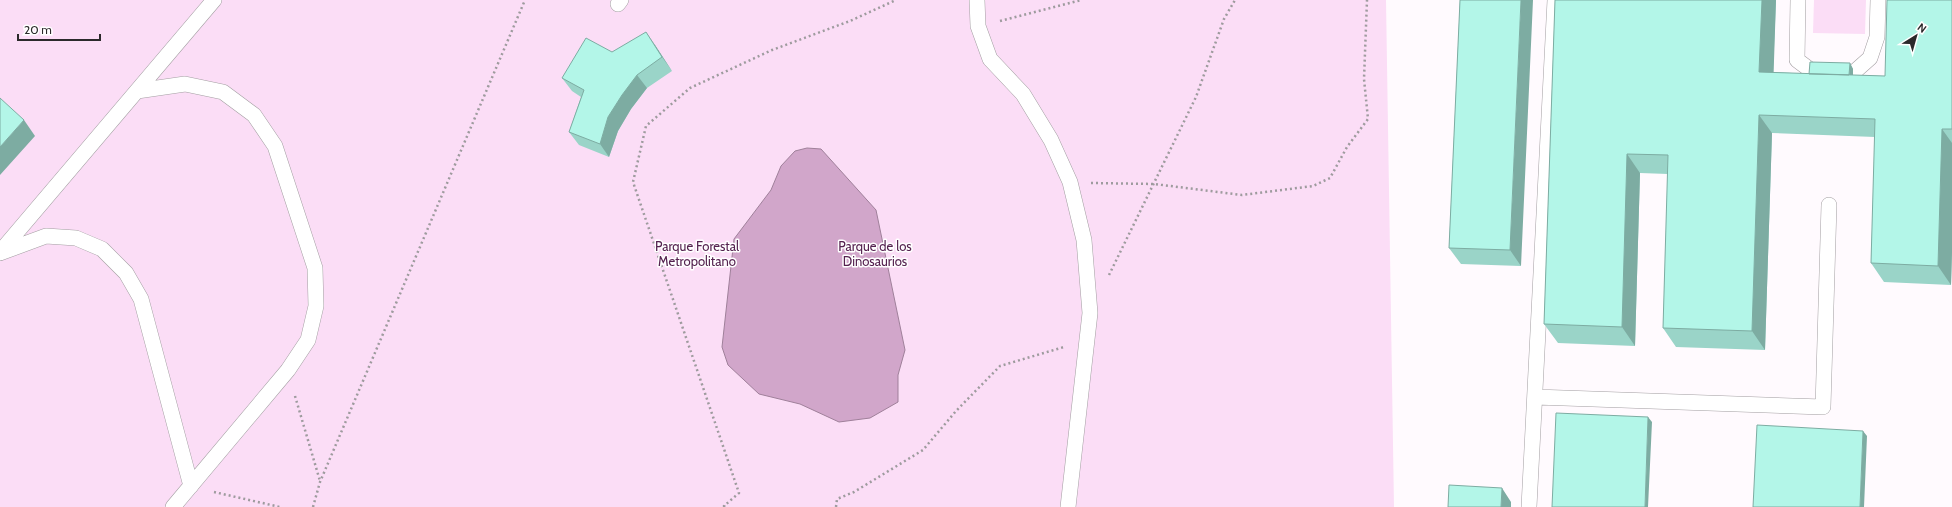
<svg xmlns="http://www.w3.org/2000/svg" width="1952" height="507" viewBox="0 0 1952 507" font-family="Cabin,sans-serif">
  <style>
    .green { fill: #fbddf6 }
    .water { fill: #d1a6ca; stroke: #9f809a }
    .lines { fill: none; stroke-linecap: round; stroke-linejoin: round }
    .lane-casing { stroke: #a39fa2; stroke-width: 16 }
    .path { stroke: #9e9b9e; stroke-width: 2.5; stroke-dasharray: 2 3; stroke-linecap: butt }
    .lane { stroke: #fff; stroke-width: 15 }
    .wall { fill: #9ad4c8 }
    .shaded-wall { fill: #7daca2 }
    .building { fill: #b3f6e8; stroke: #7daca2 }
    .labels { text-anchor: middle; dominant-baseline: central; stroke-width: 3; stroke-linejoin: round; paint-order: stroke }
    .park-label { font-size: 13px; fill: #552250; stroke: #fff }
  </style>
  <rect width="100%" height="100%" fill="#fffafe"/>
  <path class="green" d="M0 0H1386L1394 507H0Z
    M1814 0H1866L1865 34 1813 33Z"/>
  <path class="water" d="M807 148 821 149 876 210 905 350 898 375V402L870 418 839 422 800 404 759 394 728 365 722 347 734 239 771 190 781 166 795 151Z"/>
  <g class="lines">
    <g class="lane-casing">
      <path id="lane" d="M977 0 978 26 990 59 1023 94 1051 140 1070 182 1084 240 1090 313 1068 507
        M1798 0 1797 60 1813 72 1852 74 1870 58 1877 37 1878 0
        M618 4 621 0
        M137 91 185 84 223 92 254 115 275 146 315 268 316 306 308 340 288 370 173 507
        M0 252 214 0
        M0 253 46 236 76 238 102 249 126 273 141 299 191 486
        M1535 397 1823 407 1829 205
        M1529 507 1555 0"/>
    </g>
    <path class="path" d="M1000 21 1081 0
      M1091 183 1154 184 1242 195 1313 186 1330 178 1347 147 1368 119 1364 79 1367 0
      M1109 275 1196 97 1224 19 1235 0
      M295 396 320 481
      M214 492 280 507
      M313 507 320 482 525 0
      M725 507 724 506 739 493 633 182 646 126 690 88 772 50 850 21 896 0
      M836 507 837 499 854 492 923 450 956 411 1000 366 1064 347"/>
    <use href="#lane" class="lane"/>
  </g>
  <path class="wall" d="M1460 0 1521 266 1461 264 1449 248Z
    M1555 0H1776L1773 72 1809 74 1850 63 1853 69V75L1885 76 1952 0V252L1951 285 1884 282 1871 263 1875 137 1772 133 1765 350 1676 347 1663 328 1668 174 1640 173 1635 346 1558 343 1544 324Z
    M655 45 672 71 647 88 631 109 618 131 609 157 579 145 569 132 581 97 572 91 562 78 612 52Z"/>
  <path class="shaded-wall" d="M1521 0H1533L1521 266 1510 250Z
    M1762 0H1776L1773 91 1759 72Z
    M646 32 655 45 672 71 662 57Z
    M1850 63 1853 69V94L1849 88Z
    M637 75 647 88 631 109 618 131 609 157 600 144 608 117 622 95Z
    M1759 115 1772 133 1765 350 1752 331Z
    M24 120 35 136 0 175V147Z
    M1942 129 1952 143V252L1951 285 1938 266Z
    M1627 154 1640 173 1635 346 1622 327Z
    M1648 417 1652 422 1648 507H1645Z
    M1863 431 1867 436 1864 507H1860Z
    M1502 488 1511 502V507H1501Z"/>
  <path class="building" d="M1460 0H1521L1510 250 1449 248Z
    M1555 0H1762L1759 72 1885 76 1887 0H1952V129H1942L1938 266 1871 263 1875 119 1759 115 1752 331 1663 328 1668 155 1627 154 1622 327 1544 324Z
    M646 32 662 57 637 75 622 95 608 117 600 144 569 132 584 90 562 78 586 38 612 52Z
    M1810 62 1850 63 1849 75 1809 74Z
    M0 98 24 120 0 147Z
    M1556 413 1648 417 1645 507H1552Z
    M1757 425 1863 431 1860 507H1753Z
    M1449 485 1502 488 1501 507H1448Z"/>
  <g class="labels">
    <g class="park-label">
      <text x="697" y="246">Parque Forestal<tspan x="697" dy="15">Metropolitano</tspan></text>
      <text x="875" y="246">Parque de los<tspan x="875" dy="15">Dinosaurios</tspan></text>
    </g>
  </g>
  <g transform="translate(1916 36) rotate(37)" stroke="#ffffff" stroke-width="3" paint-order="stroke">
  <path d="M0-3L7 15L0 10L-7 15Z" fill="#2b292b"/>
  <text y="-6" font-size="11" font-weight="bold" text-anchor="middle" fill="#2b292b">N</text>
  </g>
  <path d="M18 34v6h82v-6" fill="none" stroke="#2b292b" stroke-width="2"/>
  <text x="24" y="34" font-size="12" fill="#2b292b" stroke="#ffffff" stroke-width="3" paint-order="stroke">20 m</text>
</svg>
